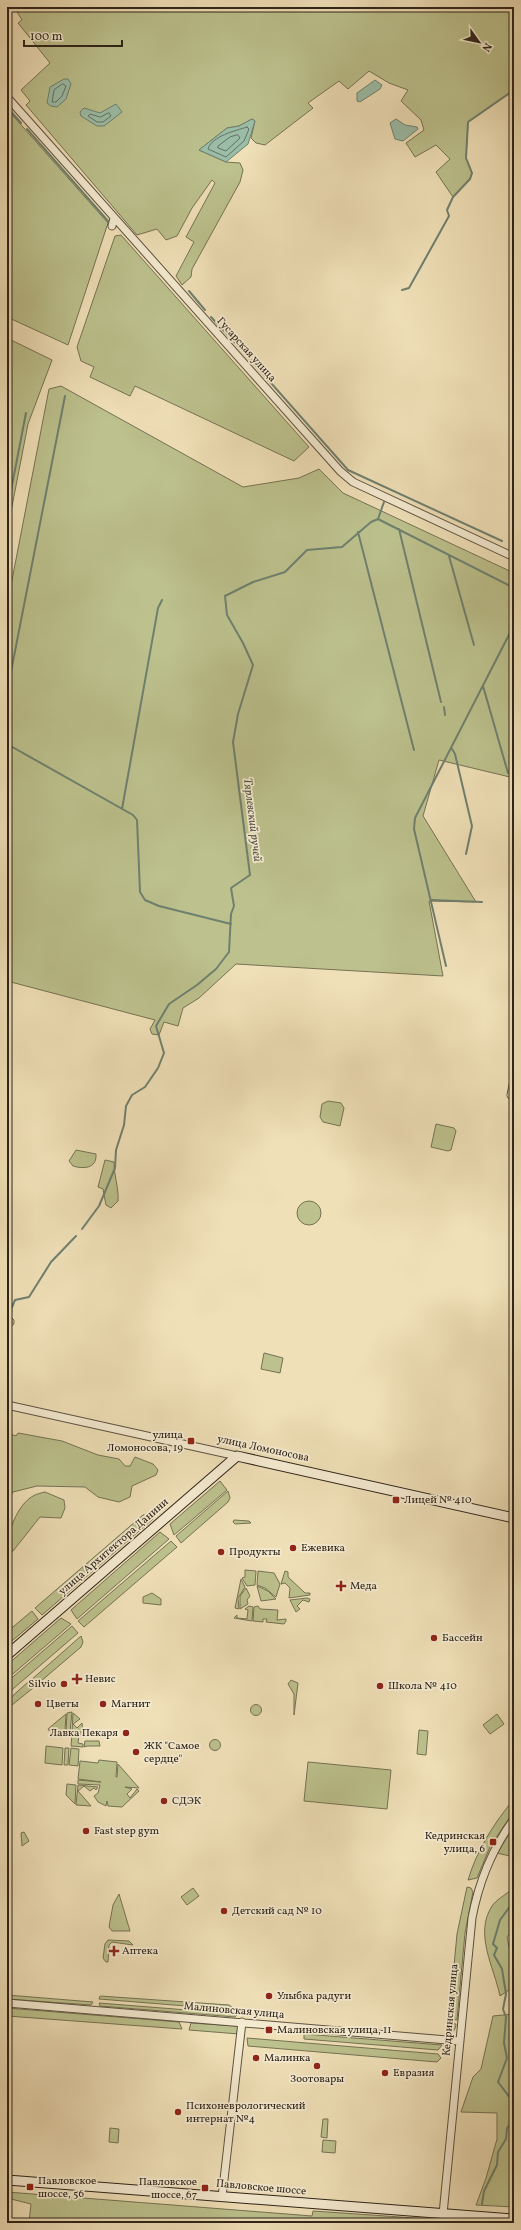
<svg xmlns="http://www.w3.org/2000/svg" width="521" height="2230" viewBox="0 0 521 2230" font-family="Vollkorn,serif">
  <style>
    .green { fill: #bcc18d; stroke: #757254 }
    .water { fill: #9bbea8; stroke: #6f806f }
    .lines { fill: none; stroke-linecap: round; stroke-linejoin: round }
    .shore { stroke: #647161; stroke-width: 1 }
    .stream { stroke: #6f806f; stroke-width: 2 }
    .street-casing { stroke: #5e5342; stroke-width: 9 }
    .secondary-casing { stroke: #2e241a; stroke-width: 11 }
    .street { stroke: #f5ebd1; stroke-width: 7 }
    .secondary { stroke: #f5ebd1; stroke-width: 9 }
    .poi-dot { fill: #8f2418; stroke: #f5ebd1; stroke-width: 1.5 }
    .labels { text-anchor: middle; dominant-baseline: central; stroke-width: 3.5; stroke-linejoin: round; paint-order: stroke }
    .street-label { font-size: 11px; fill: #2e241a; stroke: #f5ebd1 }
    .poi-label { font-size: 11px; fill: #2e241a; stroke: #f5ebd1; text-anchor: start }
    .water-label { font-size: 12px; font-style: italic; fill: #4f5245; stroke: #f5ebd1 }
  </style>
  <rect width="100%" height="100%" fill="#f0e0b8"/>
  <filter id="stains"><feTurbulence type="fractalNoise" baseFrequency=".005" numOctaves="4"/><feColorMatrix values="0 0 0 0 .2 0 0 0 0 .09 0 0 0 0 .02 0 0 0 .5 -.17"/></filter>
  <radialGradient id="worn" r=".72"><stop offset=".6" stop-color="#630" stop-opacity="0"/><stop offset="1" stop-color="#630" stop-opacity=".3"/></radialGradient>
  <path class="green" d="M14 7H514V90L468 122 466 158 472 173 470 179 453 197 436 172 450 159 436 145 415 157 406 143 424 130 421 120 401 101 408 90 389 83 369 71 348 89 339 81 308 103 313 108 265 145 256 143 251 138 255 121 252 119 239 126 227 128 199 150 226 162 240 163 243 170 240 182 192 269 191 277 182 285 176 276 194 242 186 237 215 183 212 180 192 208 177 236 166 240 157 229 137 235 26 105 30 101 21 90 50 63 18 23 22 20Z
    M7 109 108 223 68 345 7 317Z
    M121 235 309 447 294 461 135 386 130 396 90 377 94 367 81 361 77 347 115 236Z
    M7 338 52 360 28 424 7 532Z
    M61 386 243 487 299 478 319 469 343 493 514 573V778L439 760 423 816 476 902 429 901 443 976 236 964 199 998 183 1008 178 1026 164 1022 159 1035 152 1034 150 1029 155 1020 7 981V606L49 389Z
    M328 1101 341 1103 344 1108 340 1126 323 1122 320 1117 322 1104Z
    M436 1124 454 1128 456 1131 451 1150 448 1151 431 1147Z
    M76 1150 96 1154C97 1169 83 1169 73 1166L69 1161Z
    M105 1160 114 1162C114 1176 119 1188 118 1201L111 1208 106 1205 103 1189 98 1187Z
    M297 1213a12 12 0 1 1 24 0a12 12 0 1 1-24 0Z
    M7 1308 12 1310 11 1317 14 1320V1324L9 1328 7 1327Z
    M264 1353 283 1358 280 1373 261 1369Z
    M7 1433 16 1436 18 1433 62 1441 98 1455 119 1459 125 1466H130L135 1457 153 1464 158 1470 156 1475 132 1486 130 1497 119 1502 98 1497 85 1487 37 1486 13 1492 7 1500V1511Z
    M220 1481 227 1490 174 1535 170 1524Z
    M228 1491 230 1498 228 1502 181 1543 176 1536Z
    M45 1492 64 1500 65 1508 61 1518 40 1517 13 1551H7C7 1533 17 1505 33 1496 36 1494 41 1493 45 1492Z
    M143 1515H148L153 1519 42 1615 35 1608Z
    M234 1520 249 1521 251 1523 235 1524 233 1522Z
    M160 1532 169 1539 77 1619 71 1610Z
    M171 1541 177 1547 84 1627 78 1621Z
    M245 1570 256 1571 255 1585 247 1586 242 1578 245 1577Z
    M258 1571 274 1573 280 1584 276 1597 265 1588 257 1585Z
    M285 1571 288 1572V1577L305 1593H310V1595L289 1598 290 1588 285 1583 281 1584Z
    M241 1579 245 1587 238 1598 239 1609 235 1608Z
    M257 1586 268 1591 276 1599 261 1601Z
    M246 1588 250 1596 247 1600 248 1604 240 1609V1596Z
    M152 1593 161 1599V1605L143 1603V1597Z
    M307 1598 310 1599 309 1602 303 1600 297 1606 300 1609 296 1612 290 1600Z
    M249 1606 253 1607 252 1621 234 1618 237 1615V1618L247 1619 248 1610 245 1609Z
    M258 1606 260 1609 278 1610 277 1620 286 1619V1621L284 1624 266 1622 267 1619H263V1622L253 1621 254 1607Z
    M32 1611 38 1619 7 1645V1632Z
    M61 1618 71 1624 7 1679V1665Z
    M72 1626 78 1633 7 1694V1682Z
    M81 1636 83 1642 81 1647 34 1687 30 1681Z
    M291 1680 298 1683 294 1715V1694L288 1684Z
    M28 1682 33 1688 7 1709V1701Z
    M250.5 1710a5.5 5.5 0 1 1 11 0a5.5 5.5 0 1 1-11 0Z
    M72 1712 70 1732H66L67 1713Z
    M73 1713 80 1719 73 1724 77 1728 82 1723 83 1733 72 1732Z
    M66 1714 65 1731 48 1730 49 1728Z
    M497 1714 504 1724 490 1734 483 1725Z
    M419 1730 428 1731 426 1755 417 1754Z
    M72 1734 94 1735V1736L79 1735 78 1743 83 1744V1747L71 1746Z
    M209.5 1745a5.5 5.5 0 1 1 11 0a5.5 5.5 0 1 1-11 0Z
    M85 1741H99L100 1746H87L84 1747Z
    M46 1746 63 1748 62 1765 45 1763Z
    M65 1748H69L68 1765H64Z
    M71 1748 79 1749 78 1766 69 1765Z
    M99 1760 117 1762 116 1777H117L118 1764 139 1788 125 1787 132 1789 127 1794 130 1798 137 1789 139 1791 122 1807 108 1806 107 1801 106 1806 98 1802 94 1796 98 1793 100 1785 78 1784V1780L101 1782 78 1779 80 1761 98 1763Z
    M308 1762 391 1770 387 1809 304 1801Z
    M67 1784 76 1785 75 1804 66 1795Z
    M78 1785 98 1787 96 1790 94 1788 90 1791 84 1786 78 1791 91 1806 76 1805Z
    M514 1799V1811L490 1847 477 1878 468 1880C477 1850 494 1823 514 1799Z
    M514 1826V1857L497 1853 498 1852Z
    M24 1832 29 1841 22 1846 21 1833Z
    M514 1874V1928L507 1937 513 1967 512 1988 500 1996C494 1967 474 1934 492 1906 496 1900 505 1895 511 1890Z
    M467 1887 471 1888 473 1892 465 1933 457 2020 449 2019 457 1934Z
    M193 1888 199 1896 187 1905 181 1897Z
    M119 1894 130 1931H112L109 1927 113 1905Z
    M108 1940 129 1941 133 1945 112 1942 109 1945 108 1962H106L103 1958 105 1944Z
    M7 1995 93 2002 91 2005 7 1999Z
    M100 1996 229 2005 236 2010 99 1999Z
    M99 2003 238 2014 235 2017 100 2006Z
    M7 2008 179 2022 182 2029 7 2016Z
    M514 2014V2207L476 2205 486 2178 497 2139V2113L461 2112 473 2077 481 2069 493 2016Z
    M191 2023 237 2026 239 2030V2034L189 2030Z
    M449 2023 456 2024C456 2029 453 2033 448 2034Z
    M304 2034 442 2045 438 2050 304 2039Z
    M247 2038 438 2054 441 2058 437 2062 248 2046Z
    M323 2119H328L327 2138 321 2137Z
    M110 2128 119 2129 118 2143 109 2142Z
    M323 2140 336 2141 335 2153 322 2152Z
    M7 2192 312 2216 313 2211 487 2223H29L31 2204 7 2198Z"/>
  <path class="water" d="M64 79H68L71 84 66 99 57 107 51 106 47 103 50 87Z
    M375 80 382 85 380 89 360 102 357 101V93Z
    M116 104 122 112 104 126H97L81 116 80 112 84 108 100 113Z
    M252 119 255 121 248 144 226 162 199 150 227 128 239 126Z
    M396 119 405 125 417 127 418 129 403 141 395 139 390 123Z"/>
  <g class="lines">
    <path class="shore" d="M63 84 66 86 62 96 56 102H52L54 90Z
      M109 113 111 116 103 122H97L88 116 90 114 100 117Z
      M247 127 249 129 244 141 226 157 208 149C212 136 235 131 247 127Z
      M238 135 240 138 226 151 218 148V146L230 137Z"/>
    <path class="stream" d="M7 107 21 123
      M27 129 108 221
      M402 290 409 288 449 216 447 210 453 197 470 179 472 173 466 158 468 122 514 90
      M189 291 205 310
      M211 317 241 349
      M249 358 348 470 502 541
      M7 511 26 413
      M378 519 514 588
      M399 529 441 702
      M358 532 414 750
      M449 556 474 645
      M512 631 514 638
      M483 686 508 773
      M7 692 65 396
      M444 707 445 715
      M7 744 133 815 137 820 140 892 145 900 159 906 231 924
      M452 749 455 754 472 826 466 854
      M122 809 158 608 162 600
      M432 900 482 902
      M446 966 414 829 415 818 514 625
      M82 1229 99 1206 115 1168 116 1150 124 1125 126 1106 132 1095 145 1087 158 1068 164 1053 156 1026 169 1004 197 985 216 969 229 952 231 914 234 906 231 888 250 875 233 742 238 714 253 665 243 643 227 615 225 596 253 582 285 572 307 550 342 547 371 522 378 519 384 502
      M7 1319 15 1300 29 1297 51 1262 76 1236
      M514 1901 500 1920 493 1944 497 1948 494 1955 502 1969 506 1994 503 2009 506 2017 504 2043 507 2058 498 2082 514 2103
      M482 2204 484 2191 497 2165 498 2152 506 2139 507 2128 514 2119"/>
    <g class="street-casing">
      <path id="street" d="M7 97 340 471 353 482 514 557
        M112 226 114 218
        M511 1095 514 1081
        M7 1405 237 1456
        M7 2003 459 2041
        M222 2197 242 2022
        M443 2214 472 1918C479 1881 492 1849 514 1819"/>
    </g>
    <g class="secondary-casing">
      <path id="secondary" d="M7 1655 237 1456 514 1518
        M7 2180 514 2219"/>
    </g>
    <use href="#street" class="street"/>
    <use href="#secondary" class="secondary"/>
  </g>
  <g class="poi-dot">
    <rect x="187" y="1437" width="8" height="8" rx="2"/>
    <rect x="392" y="1496" width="8" height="8" rx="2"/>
    <circle cx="293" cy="1548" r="4"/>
    <circle cx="221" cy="1552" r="4"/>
    <path d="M339 1580h4v4h4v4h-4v4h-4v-4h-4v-4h4z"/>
    <circle cx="434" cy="1638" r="4"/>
    <path d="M75 1673h4v4h4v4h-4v4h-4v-4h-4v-4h4z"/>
    <circle cx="64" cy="1684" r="4"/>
    <circle cx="380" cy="1686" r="4"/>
    <circle cx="38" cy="1704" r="4"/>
    <circle cx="103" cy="1704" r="4"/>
    <circle cx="126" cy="1733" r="4"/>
    <circle cx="136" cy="1752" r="4"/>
    <circle cx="164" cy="1801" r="4"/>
    <circle cx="86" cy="1831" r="4"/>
    <rect x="489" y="1838" width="8" height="8" rx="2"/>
    <circle cx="224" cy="1911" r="4"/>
    <path d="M112 1945h4v4h4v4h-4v4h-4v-4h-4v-4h4z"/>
    <circle cx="269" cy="1996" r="4"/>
    <rect x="265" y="2026" width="8" height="8" rx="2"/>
    <circle cx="256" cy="2058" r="4"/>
    <circle cx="317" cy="2066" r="4"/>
    <circle cx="385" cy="2073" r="4"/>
    <circle cx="178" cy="2112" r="4"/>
    <rect x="26" y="2183" width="8" height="8" rx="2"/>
    <rect x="201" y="2184" width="8" height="8" rx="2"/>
  </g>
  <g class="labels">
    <g class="street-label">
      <text transform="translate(246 350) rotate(48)">Гусарская улица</text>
      <text transform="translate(263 1449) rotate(12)">улица Ломоносова</text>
      <text transform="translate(114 1547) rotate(-41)">улица Архитектора Данини</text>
      <text transform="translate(451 2010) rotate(-85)">Кедринская улица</text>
      <text transform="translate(234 2011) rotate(5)">Малиновская улица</text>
      <text transform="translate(261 2188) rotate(5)">Павловское шоссе</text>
    </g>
    <g class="poi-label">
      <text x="183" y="1435" text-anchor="end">улица<tspan x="183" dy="13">Ломоносова, 19</tspan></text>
      <text x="404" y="1500">Лицей № 410</text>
      <text x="301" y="1548">Ежевика</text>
      <text x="229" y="1552">Продукты</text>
      <text x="350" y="1586">Меда</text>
      <text x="442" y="1638">Бассейн</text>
      <text x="85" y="1679">Невис</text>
      <text x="56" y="1684" text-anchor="end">Silvio</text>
      <text x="388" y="1686">Школа № 410</text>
      <text x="46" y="1704">Цветы</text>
      <text x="111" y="1704">Магнит</text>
      <text x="118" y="1733" text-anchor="end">Лавка Пекаря</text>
      <text x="144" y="1746">ЖК "Самое<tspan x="144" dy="13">сердце"</tspan></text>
      <text x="172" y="1801">СДЭК</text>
      <text x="94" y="1831">Fast step gym</text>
      <text x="485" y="1836" text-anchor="end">Кедринская<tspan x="485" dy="13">улица, 6</tspan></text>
      <text x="232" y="1911">Детский сад № 10</text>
      <text x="122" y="1951">Аптека</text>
      <text x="277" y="1996">Улыбка радуги</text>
      <text x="277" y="2030">Малиновская улица, 11</text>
      <text x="264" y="2058">Малинка</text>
      <text x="393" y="2073">Евразия</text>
      <text x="317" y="2079" text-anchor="middle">Зоотовары</text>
      <text x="186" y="2106">Психоневрологический<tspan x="186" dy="13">интернат №4</tspan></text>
      <text x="38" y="2181">Павловское<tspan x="38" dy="13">шоссе, 56</tspan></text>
      <text x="197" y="2182" text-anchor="end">Павловское<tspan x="197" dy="13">шоссе, 67</tspan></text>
    </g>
    <g class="water-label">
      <text transform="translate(252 820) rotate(83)">Тярлевский ручей</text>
    </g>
  </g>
  <rect width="521" height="2230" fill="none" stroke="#f0e0b8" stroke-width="24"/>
  <rect x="8" y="8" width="505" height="2214" fill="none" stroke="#2e241a" stroke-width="2"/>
  <rect x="12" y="12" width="497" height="2206" fill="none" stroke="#2e241a"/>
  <g transform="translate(479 42) rotate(123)" stroke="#f5ebd1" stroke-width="3" paint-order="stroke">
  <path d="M0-3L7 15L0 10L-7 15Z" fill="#2e241a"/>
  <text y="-6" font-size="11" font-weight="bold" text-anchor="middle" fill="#2e241a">N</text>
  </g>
  <path d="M24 40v6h98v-6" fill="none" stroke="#2e241a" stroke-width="2"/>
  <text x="30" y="40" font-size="12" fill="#2e241a" stroke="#f5ebd1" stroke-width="3" paint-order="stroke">100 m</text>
  <rect width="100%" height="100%" filter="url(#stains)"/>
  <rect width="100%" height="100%" fill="url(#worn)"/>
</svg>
